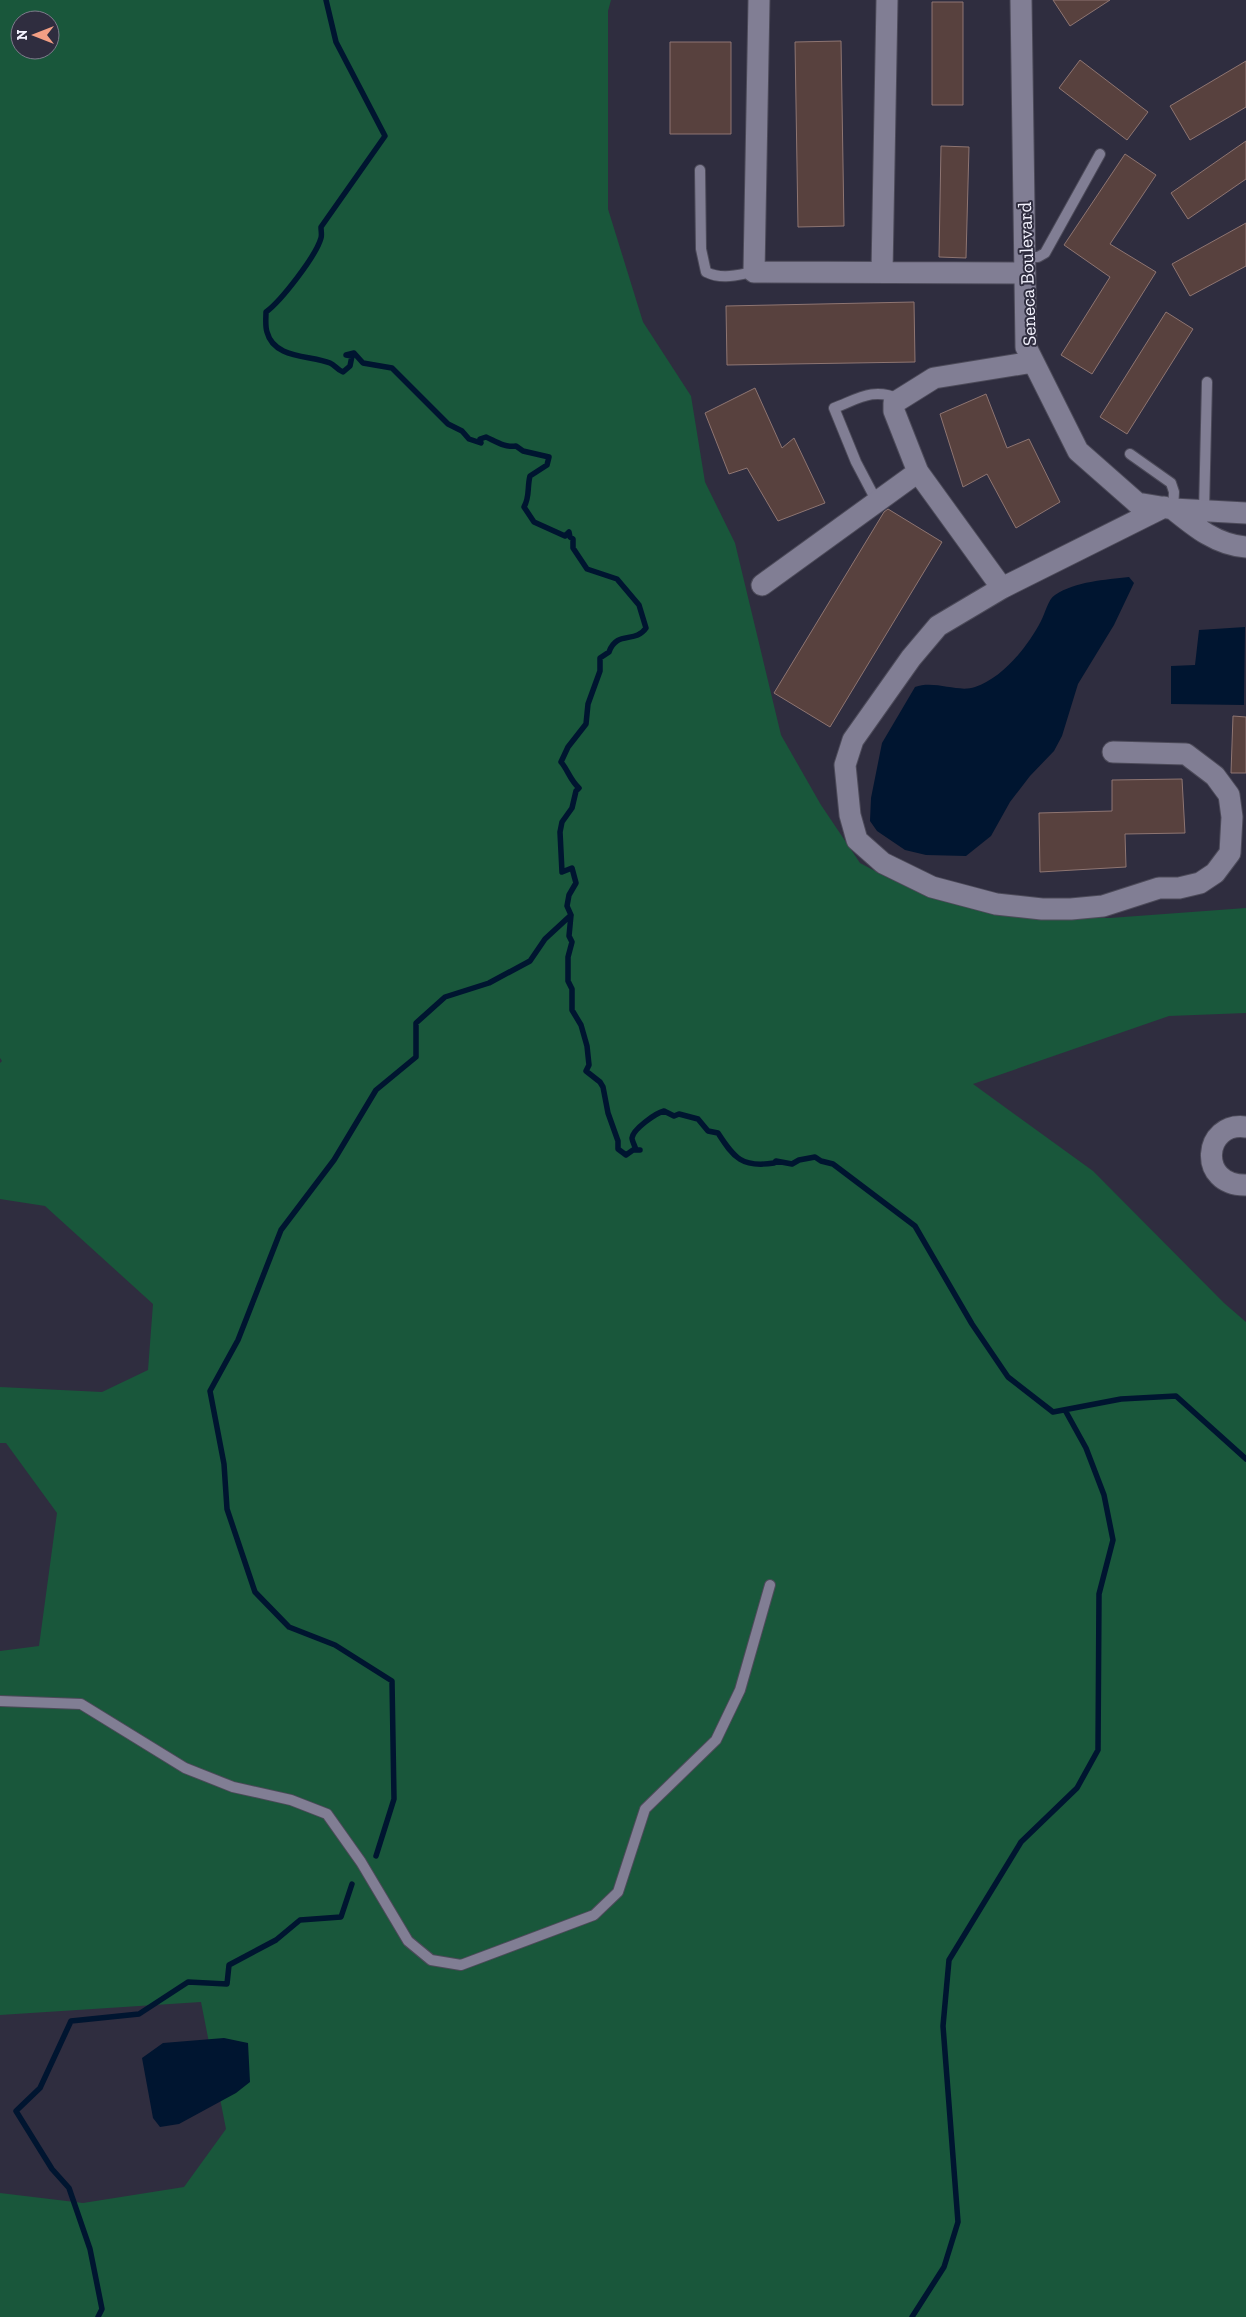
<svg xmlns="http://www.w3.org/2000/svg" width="1246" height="2317" viewBox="0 0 1246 2317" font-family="'Zilla Slab',serif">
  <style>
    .green { fill: #19573b; fill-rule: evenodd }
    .water { fill: #001530 }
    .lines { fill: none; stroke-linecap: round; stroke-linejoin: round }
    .stream { stroke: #001530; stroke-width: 5.5 }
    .building { fill: #58413e; stroke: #8e7572 }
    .lane-casing { stroke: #4c4a59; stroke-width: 12 }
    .street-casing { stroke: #4c4a59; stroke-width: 23 }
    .lane { stroke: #817e94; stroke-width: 10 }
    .street { stroke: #817e94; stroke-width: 21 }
    .labels { text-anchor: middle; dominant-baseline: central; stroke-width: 4; stroke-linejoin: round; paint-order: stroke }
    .street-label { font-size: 19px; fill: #f3f2fe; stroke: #2f2d3f }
  </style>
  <rect width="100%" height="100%" fill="#2f2d3f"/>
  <path class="green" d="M0 0H611L608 11V209L643 322 691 396 705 482 735 543 781 735 821 805 860 863 890 879 1013 916 1110 918 1246 908V1013L1169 1016 973 1084 1093 1171 1224 1303 1246 1322V2317H0V2193L83 2203 184 2187 226 2129 201 2002 0 2015V1651L39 1646 57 1513 6 1443H0V1387L102 1392 148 1370 153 1304 45 1206 0 1199V1063L2 1061 0 1058ZM20 20H50V50H20Z"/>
  <path class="water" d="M1129 577 1134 583 1114 625 1078 684 1062 736 1054 751 1030 776 1010 802 991 836 966 856 926 855 905 850 877 831 870 821 871 798 882 743 915 687C935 680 958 693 975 687 1003 678 1028 646 1041 621 1045 614 1048 599 1055 595 1076 581 1105 580 1129 577Z
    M1245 627 1244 705 1171 704V666L1195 665 1199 630Z
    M224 2038 248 2043 250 2082 236 2093 179 2124 160 2127 153 2118 142 2058 163 2043Z"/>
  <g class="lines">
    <path class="stream" d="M326 0 336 42 385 136 321 227C321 231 322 235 321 238 316 256 281 301 266 312 266 318 265 326 267 332 274 359 310 355 330 363 335 365 337 370 343 372L350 366 352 356 346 355 354 353 363 363 392 368 448 424 462 431 469 439 481 443 480 439 486 437C495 441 505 448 516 446L523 451 549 457 547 465 530 476C527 487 530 497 524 507L534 522 565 536 569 532 570 537 573 539V548L587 569 617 579 639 605 646 628C635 644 617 630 609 652L600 658V671L588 704 586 724 568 747 561 762C568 770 570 780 579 788L576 791 572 808 562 822 560 832 562 872 572 868 576 883 569 895 567 906 571 915 569 936 572 942 568 957V981L572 989V1010L581 1025 587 1046 589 1065 586 1071 600 1082 603 1087 608 1113 618 1141V1149L626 1155 633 1150H640H636C635 1146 632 1141 632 1138 633 1129 656 1113 664 1111L674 1116 679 1114 698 1119 708 1131 718 1133C734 1158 742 1168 774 1163L776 1161 792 1164 799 1160 815 1157 821 1161 833 1164 915 1226 972 1324 1008 1377 1053 1412 1121 1399 1176 1396 1246 1459
      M376 1856 394 1799 392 1681 335 1645 289 1627 255 1592 227 1509 224 1464 210 1391 238 1340 281 1230 334 1160 376 1090 416 1057V1023L445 997 489 983 530 961 545 939 571 915
      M98 2317 102 2309 90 2249 69 2188 52 2169 16 2111 40 2088 71 2021 139 2014 188 1982 227 1984 229 1965 276 1940 300 1920 341 1917 352 1884
      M912 2317 944 2267 958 2222 943 2026 949 1960 1021 1842 1077 1788 1098 1750 1099 1594 1113 1540 1104 1495 1086 1448 1065 1410"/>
  </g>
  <path class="building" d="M1053 0H1110L1070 26Z
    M932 2H963V105H932Z
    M841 41 844 226 798 227 795 42Z
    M670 42H731V134H670Z
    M1080 60 1148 112 1127 140 1059 88Z
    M1246 61V107L1190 140 1170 106Z
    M1246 141V179L1188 219 1171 193Z
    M941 146 969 147 966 258 939 257Z
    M1125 154 1156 175 1110 244 1156 272 1092 374 1061 355 1110 277 1064 245Z
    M1246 223V266L1190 296 1172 264Z
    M914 302 915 362 727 365 726 306Z
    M1166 312 1193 329 1127 434 1100 417Z
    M755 388 782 448 794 438 825 503 778 521 747 468 729 474 705 413Z
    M986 394 1007 448 1029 439 1060 502 1016 528 987 474 963 487 940 414Z
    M888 509 942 542 830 727 774 693 884 512Z
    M1233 716 1246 717V773H1231Z
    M1182 779 1185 833 1125 834 1126 867 1040 872 1039 813 1112 811V780Z"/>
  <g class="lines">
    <g class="lane-casing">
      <path id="lane" d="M700 170 701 249 706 272C722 280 737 275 754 272
        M1024 257H1038L1045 253 1100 154
        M1130 454 1171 483 1174 492 1173 509
        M877 502 856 462 834 408C858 399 873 387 899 399
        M1204 512 1207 382
        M0 1701 81 1704 185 1768 233 1787 291 1800 327 1814 361 1862 408 1941 431 1960 461 1965 594 1915 618 1892 645 1809 716 1740 740 1690 770 1585"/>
    </g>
    <g class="street-casing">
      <path id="street" d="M759 0 754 272 1025 273
        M1021 0 1026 347 1078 451 1137 503 1173 509 1246 513
        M882 272 887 0
        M1173 509C1195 527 1217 545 1246 547
        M762 585 918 472
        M1002 588 918 472 894 411V403L934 378 1033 362
        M1113 752 1186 754 1215 776 1229 795 1232 817 1230 853 1215 873 1200 883 1179 888H1159L1103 906 1071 909H1042L996 904 932 887 883 863 857 840 850 815 845 765 853 740 911 658 938 626 1002 588 1164 507
        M1246 1127C1203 1121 1197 1186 1246 1185"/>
    </g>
    <use href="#lane" class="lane"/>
    <use href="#street" class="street"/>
  </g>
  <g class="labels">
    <g class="street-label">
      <text transform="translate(1027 274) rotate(-92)">Seneca Boulevard</text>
    </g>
  </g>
  <g transform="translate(35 35) rotate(270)"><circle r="24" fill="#2f2d3f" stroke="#7d7c8b"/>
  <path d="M0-4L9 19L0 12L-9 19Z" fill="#f39f84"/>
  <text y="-8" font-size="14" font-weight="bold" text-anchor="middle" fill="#f3f2fe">N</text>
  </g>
</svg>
